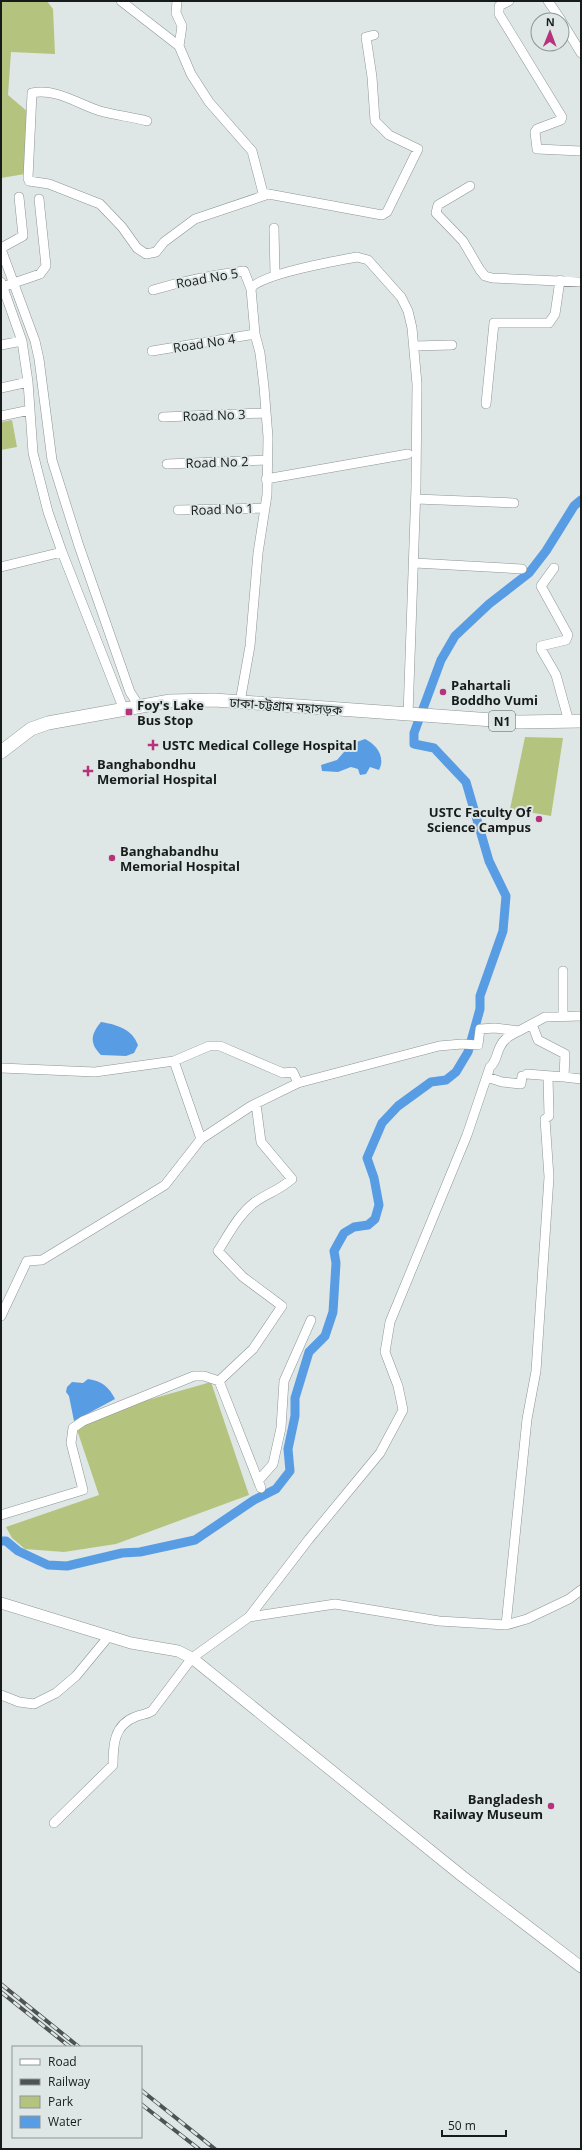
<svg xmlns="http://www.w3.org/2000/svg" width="582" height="2150" viewBox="0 0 582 2150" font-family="'Open Sans','Noto Sans Bengali',sans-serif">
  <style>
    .green { fill: #b4c47e }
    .water { fill: #589ce4 }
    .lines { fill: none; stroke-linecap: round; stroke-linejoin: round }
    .canal { stroke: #589ce4; stroke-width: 9 }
    .minor-casing { stroke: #8d9594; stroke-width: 10 }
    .major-casing { stroke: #8d9594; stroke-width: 12 }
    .highway-casing { stroke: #8d9594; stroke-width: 14 }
    .minor { stroke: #fff; stroke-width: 9 }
    .major { stroke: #fff; stroke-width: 11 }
    .highway { stroke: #fff; stroke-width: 13 }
    .rail-casing { stroke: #4f5453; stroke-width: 4 }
    .rail { stroke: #dee7e6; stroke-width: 2.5; stroke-dasharray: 8; stroke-linecap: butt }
    .poi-dot { fill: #b6337b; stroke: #dee7e6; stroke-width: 1.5 }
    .labels { text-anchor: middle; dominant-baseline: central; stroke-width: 4; stroke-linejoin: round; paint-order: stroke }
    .shield { fill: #dee7e6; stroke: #535858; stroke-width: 1 }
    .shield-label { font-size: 12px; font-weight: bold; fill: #181b1b }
    .street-label { font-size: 13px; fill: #181b1b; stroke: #dee7e6 }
    .poi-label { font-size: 13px; font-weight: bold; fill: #181b1b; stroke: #dee7e6; text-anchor: start }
  </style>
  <rect width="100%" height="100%" fill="#dee7e6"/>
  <path class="green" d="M1 1H47L53 9 55 54 11 52 8 95 28 112 31 173 1 178Z
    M12 420 17 447 1 450V422Z
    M525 737 563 738 551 816 510 809Z
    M211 1382 249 1495 116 1544 64 1552 25 1549 12 1538 6 1527 99 1495 74 1421Z"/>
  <path class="water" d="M365 739C376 744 386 757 379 770L370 767 366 774 360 775 358 769 351 767 338 772 322 771 321 765 337 760 351 744Z
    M101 1022C118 1025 132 1029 138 1045L134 1053 126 1056 101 1055C89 1043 91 1034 101 1022Z
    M88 1379C102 1381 109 1387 115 1399L74 1421 69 1396 66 1392 67 1387 72 1382 83 1383Z"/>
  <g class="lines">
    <path class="canal" d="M1 1541H6L18 1551 48 1565 67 1566 122 1553 140 1552 195 1540 254 1500 276 1489 290 1471 288 1449 295 1416V1398L309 1352 325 1336 333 1312 336 1263 334 1251 344 1233 354 1227 368 1225 375 1219 379 1205 374 1178 367 1158 382 1123 398 1106 431 1082 446 1080 456 1072 468 1052 480 1009V996L503 931 506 896 489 861 466 782 434 748 414 744V733L441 660 455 636 489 604 529 573 546 551 574 506 581 500"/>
    <g class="minor-casing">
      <path id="minor" d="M121 1 179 46 182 26 176 13 177 1
        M509 1 499 6V14L562 117 561 120 537 129 535 132 537 149 581 151
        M548 1 561 20
        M562 22 581 53
        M179 46 191 74 209 102 252 151 263 193 382 215 387 212 418 149 389 135 375 121 372 77 366 37 374 35
        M147 121C131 117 115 115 100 111 78 104 56 88 32 93L28 178 29 181 49 184 100 204 122 227 137 248 146 254 156 252 164 242 195 219 266 195
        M470 186 438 205 436 213 463 241 480 270 485 276 492 278 581 282
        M274 228 275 275
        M1 248 23 236 19 197
        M1 249 35 341 39 359 52 460 79 546 130 692 139 706
        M1 282 22 341 28 382 33 453 48 512 62 552 124 710
        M8 285 40 274 46 266 39 199
        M153 290C183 281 213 275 244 271L251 289
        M1 345 22 341
        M414 346 452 345
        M152 351 255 334
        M1 388 28 382
        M486 404 494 323H549L555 314 560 280
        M1 416 30 410
        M163 417 265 413
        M167 464 267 460
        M266 479 408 454
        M416 499 514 503
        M178 510 265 508
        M415 563 522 569
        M1 567 62 552
        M554 568 541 586 568 635 566 640 541 646V649L556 675 569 722
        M240 702 250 646 258 553 267 495 268 437 264 387 260 353 255 334 251 289C255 275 340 260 357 257L368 260 401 297 408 311 412 328 417 384 416 487 408 715
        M563 971V1016
        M532 1024 538 1040 565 1054 564 1077 581 1079
        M174 1061 201 1139
        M1 1068 95 1072 174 1061 209 1046H220L283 1073 293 1072 298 1083 439 1046 462 1044 478 1045 480 1029 495 1028 519 1031 545 1017 581 1016
        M527 1074 564 1077
        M487 1077 502 1082 521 1084 522 1076
        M1 1316 27 1261 42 1260 165 1185 201 1139 251 1106 298 1083
        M219 1381 253 1349 282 1306 243 1277 218 1251C229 1234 238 1215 255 1202 268 1193 278 1191 292 1179L261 1142 256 1104
        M258 1481 273 1464 281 1428 284 1381 311 1320
        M1 1515 83 1490 71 1443 73 1428 83 1421 194 1376H204L219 1381 261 1488
        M249 1617 309 1539 380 1453 403 1410 398 1386 385 1352 390 1322 467 1135 490 1067C497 1061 496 1054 500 1047 504 1038 511 1035 519 1031
        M506 1625 527 1419 536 1371 549 1177 545 1119 549 1116 548 1076
        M1 1695 19 1702 34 1704 56 1693 76 1676 109 1636
        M54 1823 113 1765C113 1745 114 1725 135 1717 141 1714 146 1715 152 1711L192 1658 249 1617 335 1604 439 1621 506 1625 527 1619 569 1599 581 1590"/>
    </g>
    <g class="major-casing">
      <path id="major" d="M1 1603 131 1643 178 1651 192 1658 462 1876 581 1967"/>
    </g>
    <g class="highway-casing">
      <path id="highway" d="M1 752 31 729 48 723 170 701 214 700 519 722 581 721"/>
    </g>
    <use href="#minor" class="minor"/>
    <use href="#major" class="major"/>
    <use href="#highway" class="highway"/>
    <g class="rail-casing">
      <path id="rail" d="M1 1984 79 2047
        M1 1992 70 2047
        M141 2090 215 2149
        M141 2104 199 2149"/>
    </g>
    <use href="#rail" class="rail"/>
  </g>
  <g class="poi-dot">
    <circle cx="443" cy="692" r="4"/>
    <rect x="125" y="708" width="8" height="8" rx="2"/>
    <path d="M151 739h4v4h4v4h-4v4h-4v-4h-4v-4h4z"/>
    <path d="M86 765h4v4h4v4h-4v4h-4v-4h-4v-4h4z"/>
    <circle cx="539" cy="819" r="4"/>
    <circle cx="112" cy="858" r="4"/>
    <circle cx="551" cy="1806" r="4"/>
  </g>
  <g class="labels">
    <rect class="shield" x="489" y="711" width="26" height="20" rx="3"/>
    <g class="shield-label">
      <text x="502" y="721">N1</text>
    </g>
    <g class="street-label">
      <text transform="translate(207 278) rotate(-10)">Road No 5</text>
      <text transform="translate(204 343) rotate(-9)">Road No 4</text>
      <text transform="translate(214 415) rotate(-2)">Road No 3</text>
      <text transform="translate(217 462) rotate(-2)">Road No 2</text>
      <text transform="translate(222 509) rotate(-2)">Road No 1</text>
      <text transform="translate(286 706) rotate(4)">ঢাকা-চট্টগ্রাম মহাসড়ক</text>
    </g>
    <g class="poi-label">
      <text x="451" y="685">Pahartali<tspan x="451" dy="15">Boddho Vumi</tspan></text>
      <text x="137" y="705">Foy's Lake<tspan x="137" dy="15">Bus Stop</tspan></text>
      <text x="162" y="745">USTC Medical College Hospital</text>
      <text x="97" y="764">Banghabondhu<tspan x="97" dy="15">Memorial Hospital</tspan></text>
      <text x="531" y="812" text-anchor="end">USTC Faculty Of<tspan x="531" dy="15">Science Campus</tspan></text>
      <text x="120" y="851">Banghabandhu<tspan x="120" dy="15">Memorial Hospital</tspan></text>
      <text x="543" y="1799" text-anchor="end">Bangladesh<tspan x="543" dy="15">Railway Museum</tspan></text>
    </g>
  </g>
  <rect width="582" height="2150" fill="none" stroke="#181b1b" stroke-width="4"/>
  <rect x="12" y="2046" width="130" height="92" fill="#dee7e6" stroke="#8f9595"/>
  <rect x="20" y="2059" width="20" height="6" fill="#ffffff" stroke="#8f9595"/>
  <text x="48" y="2066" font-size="12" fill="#181b1b">Road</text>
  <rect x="20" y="2079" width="20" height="6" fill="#4f5453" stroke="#8f9595"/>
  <text x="48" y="2086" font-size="12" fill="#181b1b">Railway</text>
  <rect x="20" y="2096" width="20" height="12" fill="#b4c47e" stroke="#8f9595"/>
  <text x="48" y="2106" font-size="12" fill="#181b1b">Park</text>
  <rect x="20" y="2116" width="20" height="12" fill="#589ce4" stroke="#8f9595"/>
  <text x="48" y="2126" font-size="12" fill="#181b1b">Water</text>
  <g transform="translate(550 32) rotate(1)"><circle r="19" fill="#dee7e6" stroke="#8f9595"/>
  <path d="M0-3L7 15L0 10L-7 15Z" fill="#b6337b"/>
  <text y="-6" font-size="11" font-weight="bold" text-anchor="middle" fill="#181b1b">N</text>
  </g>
  <path d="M442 2130v6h64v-6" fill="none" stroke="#181b1b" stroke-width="2"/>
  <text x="448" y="2130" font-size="12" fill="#181b1b" stroke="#dee7e6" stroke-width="3" paint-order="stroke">50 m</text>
</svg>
